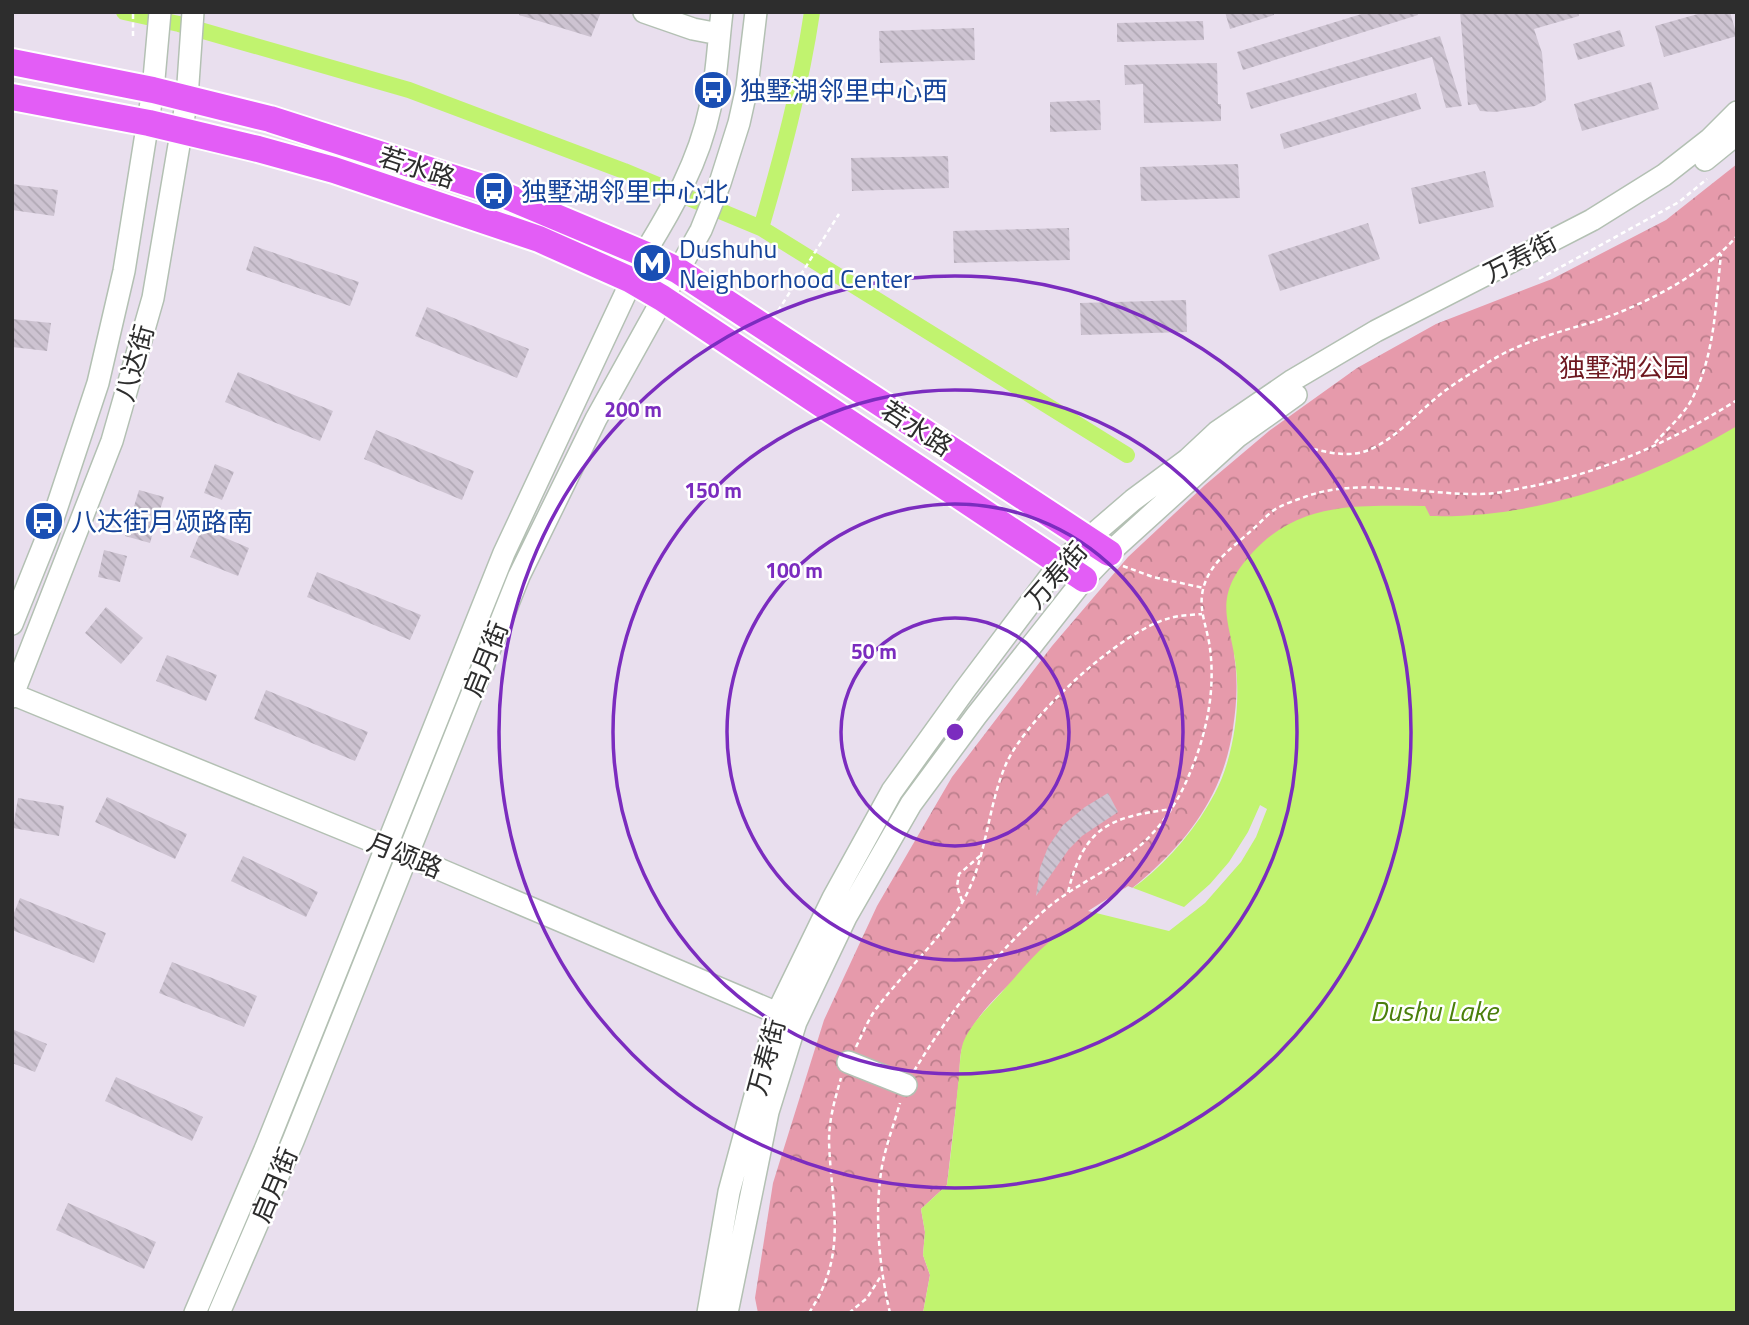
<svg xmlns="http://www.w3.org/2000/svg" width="1749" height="1325" viewBox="0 0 1749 1325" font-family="'Titillium Web','Noto Sans SC',sans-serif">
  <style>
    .park { fill: url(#park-crowns) }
    .water { fill: #c1f36f }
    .pier { fill: #e9dfee }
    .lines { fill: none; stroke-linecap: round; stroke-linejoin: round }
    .canal { stroke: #c1f36f; stroke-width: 16 }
    .building { fill: url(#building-back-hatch) }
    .minor-casing { stroke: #b3c0b3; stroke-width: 24 }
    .major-casing { stroke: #fff; stroke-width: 30 }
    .path { stroke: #fff; stroke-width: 2.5; stroke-dasharray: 5 3.5; stroke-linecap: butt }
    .minor { stroke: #fff; stroke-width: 21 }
    .major { stroke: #e35df6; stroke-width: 26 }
    .ring { fill: none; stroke: #7b2cbf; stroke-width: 3.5 }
    .labels { text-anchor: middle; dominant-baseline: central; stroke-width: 5; stroke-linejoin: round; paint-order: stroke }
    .transit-label { font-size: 26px; fill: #164399; stroke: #fff; text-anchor: start }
    .street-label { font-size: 26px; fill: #2d2d2d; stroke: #fff }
    .park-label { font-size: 26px; fill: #6e1820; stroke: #fff }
    .water-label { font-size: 28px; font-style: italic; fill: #4a7f0b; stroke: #fff }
    .centre { fill: #7b2cbf; stroke: #fff; stroke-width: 3.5 }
    .ring-label { font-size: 21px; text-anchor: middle; font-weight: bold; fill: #7b2cbf; stroke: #fff; stroke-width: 5; stroke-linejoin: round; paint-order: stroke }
  </style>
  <defs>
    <pattern id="park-crowns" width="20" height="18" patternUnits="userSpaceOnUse" patternTransform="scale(1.75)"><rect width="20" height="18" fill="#e69aab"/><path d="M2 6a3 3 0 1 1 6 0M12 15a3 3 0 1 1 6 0" fill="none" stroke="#bb7e8c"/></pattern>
    <pattern id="building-back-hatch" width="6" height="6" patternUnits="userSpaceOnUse" patternTransform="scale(1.75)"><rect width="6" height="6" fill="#cdc3d1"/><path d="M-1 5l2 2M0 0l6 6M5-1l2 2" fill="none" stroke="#b0a8b4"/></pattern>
  </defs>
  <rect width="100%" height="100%" fill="#e9dfee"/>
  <path class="park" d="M1737 164V435L1234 654C1238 679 1237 702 1233 728 1217 840 1129 890 1046 954 1018 975 977 1010 964 1043 959 1053 960 1068 959 1080 955 1115 951 1150 947 1185L921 1209 925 1232 923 1255 930 1275 923 1313H758L755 1298 773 1183 824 1020 877 906 952 777 1052 646 1128 557 1205 485 1269 431 1357 368 1436 324 1552 279 1666 220Z"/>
  <path class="water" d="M1737 426V1313H923L930 1275 923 1255 925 1232 921 1209 947 1185C951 1152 955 1119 958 1085 960 1073 959 1056 963 1043 970 1025 988 1007 1001 993 1016 977 1031 957 1048 943 1077 920 1112 904 1141 882 1171 858 1197 827 1215 793 1232 761 1239 716 1237 680 1235 624 1206 603 1253 552 1301 500 1361 506 1425 506L1430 516C1537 519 1646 480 1737 426Z"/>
  <path class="pier" d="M1260 805 1267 809 1256 837 1241 862 1205 903 1169 931 1088 911 1128 886 1184 907 1210 884 1229 862 1248 832Z"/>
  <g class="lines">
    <path class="canal" d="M124 12 179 24 409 90 624 171 761 228 1127 455
      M761 228C782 156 801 86 812 12"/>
  </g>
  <path class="building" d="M520 12H601L591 37 519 15Z
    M1225 12H1274V15L1230 29Z
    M1368 12H1417L1418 15 1243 70 1237 52Z
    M1460 12H1578L1579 16 1534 29 1542 53 1546 100 1535 106 1495 112 1480 111 1476 104 1468 105Z
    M1705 12H1730L1737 36 1664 57 1655 26Z
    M1203 21 1204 40 1117 42V23Z
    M974 28 975 60 880 63 879 31Z
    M1620 30 1625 46 1578 60 1573 44Z
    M1440 36 1462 106 1446 108 1432 57 1251 109 1246 93Z
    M1217 63 1218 104H1221V121L1144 123 1143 84 1125 85 1124 65Z
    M1651 82 1659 109 1582 131 1574 104Z
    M1416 93 1421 109 1284 149 1280 134Z
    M1100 100 1101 130 1050 132V102Z
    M948 156 949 188 852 191 851 158Z
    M1238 164 1240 198 1141 201 1140 167Z
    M1485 171 1494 207 1419 224 1411 188Z
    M12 184 58 190 54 216 12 210Z
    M1368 223 1380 259 1280 291 1268 255Z
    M1069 228 1070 260 954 263 953 231Z
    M254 246 359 282 350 306 246 270Z
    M1186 300 1187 332 1081 335 1080 303Z
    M427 307 529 349 517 378 415 336Z
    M12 319 51 323 47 351 12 347Z
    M238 372 333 411 320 441 225 402Z
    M376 430 474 471 462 500 364 459Z
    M215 464 234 472 222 500 204 493Z
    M139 490 164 497 150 543 125 536Z
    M202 528 249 548 238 576 190 557Z
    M104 550 127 556 120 582 98 577Z
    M317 572 421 615 410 640 307 597Z
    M106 607 143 638 121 664 85 633Z
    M167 655 217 675 206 701 156 681Z
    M266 690 368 732 355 761 254 719Z
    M1108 793 1118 812 1082 836 1069 849 1036 896 1040 868 1048 847 1063 825 1085 807Z
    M107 797 187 834 175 859 95 822Z
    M18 798 64 806 59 836 13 828Z
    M243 856 318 892 306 917 231 881Z
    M20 898 106 933 94 963 12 930V918Z
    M172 962 257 996 244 1027 159 993Z
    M12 1029 47 1044 35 1072 12 1063Z
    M116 1077 203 1117 192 1141 105 1101Z
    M68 1203 156 1242 144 1269 56 1230Z"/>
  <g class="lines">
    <g class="minor-casing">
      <path id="minor" d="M644 12 693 29 719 34
        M1705 160 1737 134
        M12 624 47 537 98 383 124 271 153 90 160 12
        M12 694 406 855 789 1018
        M12 697 112 441 153 298 187 98 193 12
        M848 1062 906 1085
        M195 1313 266 1147 504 553 644 254C672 209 699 161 710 108 717 77 718 44 722 12
        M219 1313 293 1141 519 576 596 419 701 230 720 183 739 123 747 87 756 12
        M708 1313 729 1192 778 1011 833 898 892 791 964 691 1061 562 1133 500 1187 460 1217 432 1293 380 1376 331 1592 220 1664 175 1710 139 1737 112
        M727 1313 768 1112 796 1022 846 917 911 804 976 716 1084 579 1109 553 1237 437 1296 395"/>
    </g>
    <g class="major-casing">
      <path id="major" d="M12 62 153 90 270 119 494 191 644 254 677 270 1109 553
        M12 97 149 123 258 149 334 170 539 239 631 280 662 298 1084 579"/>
    </g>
    <path class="path" d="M133 36V12
      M1539 279 1679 202 1707 179
      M778 311 839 214
      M1655 443C1667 429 1685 414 1693 397 1715 354 1716 301 1721 254
      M1313 449C1331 453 1348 457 1366 451 1394 441 1419 411 1442 393 1456 382 1472 373 1487 363 1520 342 1559 332 1596 321 1644 305 1704 274 1737 236
      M1123 566 1153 577 1204 588
      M1068 892C1084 827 1109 817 1172 809
      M962 901 957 886 959 874 980 856
      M856 1047C863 1033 869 1017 879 1005 906 970 940 940 963 901 987 859 987 808 1006 764 1027 717 1120 631 1170 618 1180 615 1192 615 1202 614
      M914 1071C950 1012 993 955 1046 909 1072 887 1104 873 1131 853 1155 835 1174 809 1186 782 1206 738 1217 690 1209 642 1206 626 1200 611 1202 595 1206 565 1231 549 1252 530 1259 524 1266 516 1274 510 1282 505 1293 501 1302 498 1358 476 1421 495 1480 494 1498 494 1516 489 1533 486 1607 471 1674 440 1737 400
      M809 1313C849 1252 831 1207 829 1141 829 1119 835 1099 841 1078
      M849 1313 867 1298 881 1276
      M890 1313C879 1266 874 1214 882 1166 886 1145 894 1124 900 1103"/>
    <use href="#minor" class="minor"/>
    <use href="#major" class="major"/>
  </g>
  <g class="ring">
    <circle cx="955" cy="732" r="114"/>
    <circle cx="955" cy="732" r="228"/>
    <circle cx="955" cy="732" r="342"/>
    <circle cx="955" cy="732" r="456"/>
  </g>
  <defs>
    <g id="bus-disc" transform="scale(2.0125)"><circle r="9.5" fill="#1a4fb4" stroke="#fff"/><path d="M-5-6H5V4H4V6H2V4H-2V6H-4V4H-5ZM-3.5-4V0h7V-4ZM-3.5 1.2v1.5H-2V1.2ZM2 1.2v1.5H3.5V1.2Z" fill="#fff"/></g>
    <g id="metro-disc" transform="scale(2.0125)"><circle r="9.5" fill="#1a4fb4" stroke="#fff"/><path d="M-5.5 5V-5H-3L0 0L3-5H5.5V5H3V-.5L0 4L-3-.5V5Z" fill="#fff"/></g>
  </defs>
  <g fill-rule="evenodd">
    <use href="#bus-disc" x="713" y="90"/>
    <use href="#bus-disc" x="494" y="191"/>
    <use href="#metro-disc" x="652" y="263"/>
    <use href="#bus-disc" x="44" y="521"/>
  </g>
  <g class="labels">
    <g class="transit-label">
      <text x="740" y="90">独墅湖邻里中心西</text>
      <text x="521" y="191">独墅湖邻里中心北</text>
      <text x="679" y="248">Dushuhu<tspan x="679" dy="30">Neighborhood Center</tspan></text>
      <text x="71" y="521">八达街月颂路南</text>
    </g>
    <g class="street-label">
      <text transform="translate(417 167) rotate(18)">若水路</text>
      <text transform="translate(1520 257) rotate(-27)">万寿街</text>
      <text transform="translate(134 363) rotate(-74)">八达街</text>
      <text transform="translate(917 428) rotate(33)">若水路</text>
      <text transform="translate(1056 575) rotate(-49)">万寿街</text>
      <text transform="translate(485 659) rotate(-68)">启月街</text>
      <text transform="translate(405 855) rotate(22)">月颂路</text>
      <text transform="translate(766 1057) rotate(-75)">万寿街</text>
      <text transform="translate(274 1185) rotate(-67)">启月街</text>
    </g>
    <g class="park-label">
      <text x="1624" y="367">独墅湖公园</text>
    </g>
    <g class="water-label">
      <text x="1434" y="1010">Dushu Lake</text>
    </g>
  </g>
  <circle cx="955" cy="732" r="10" class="centre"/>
  <g class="ring-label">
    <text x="633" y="417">200 m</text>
    <text x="713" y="498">150 m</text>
    <text x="794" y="578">100 m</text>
    <text x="874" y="659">50 m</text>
  </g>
  <rect width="1749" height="1325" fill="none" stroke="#2d2d2d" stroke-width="28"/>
</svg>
